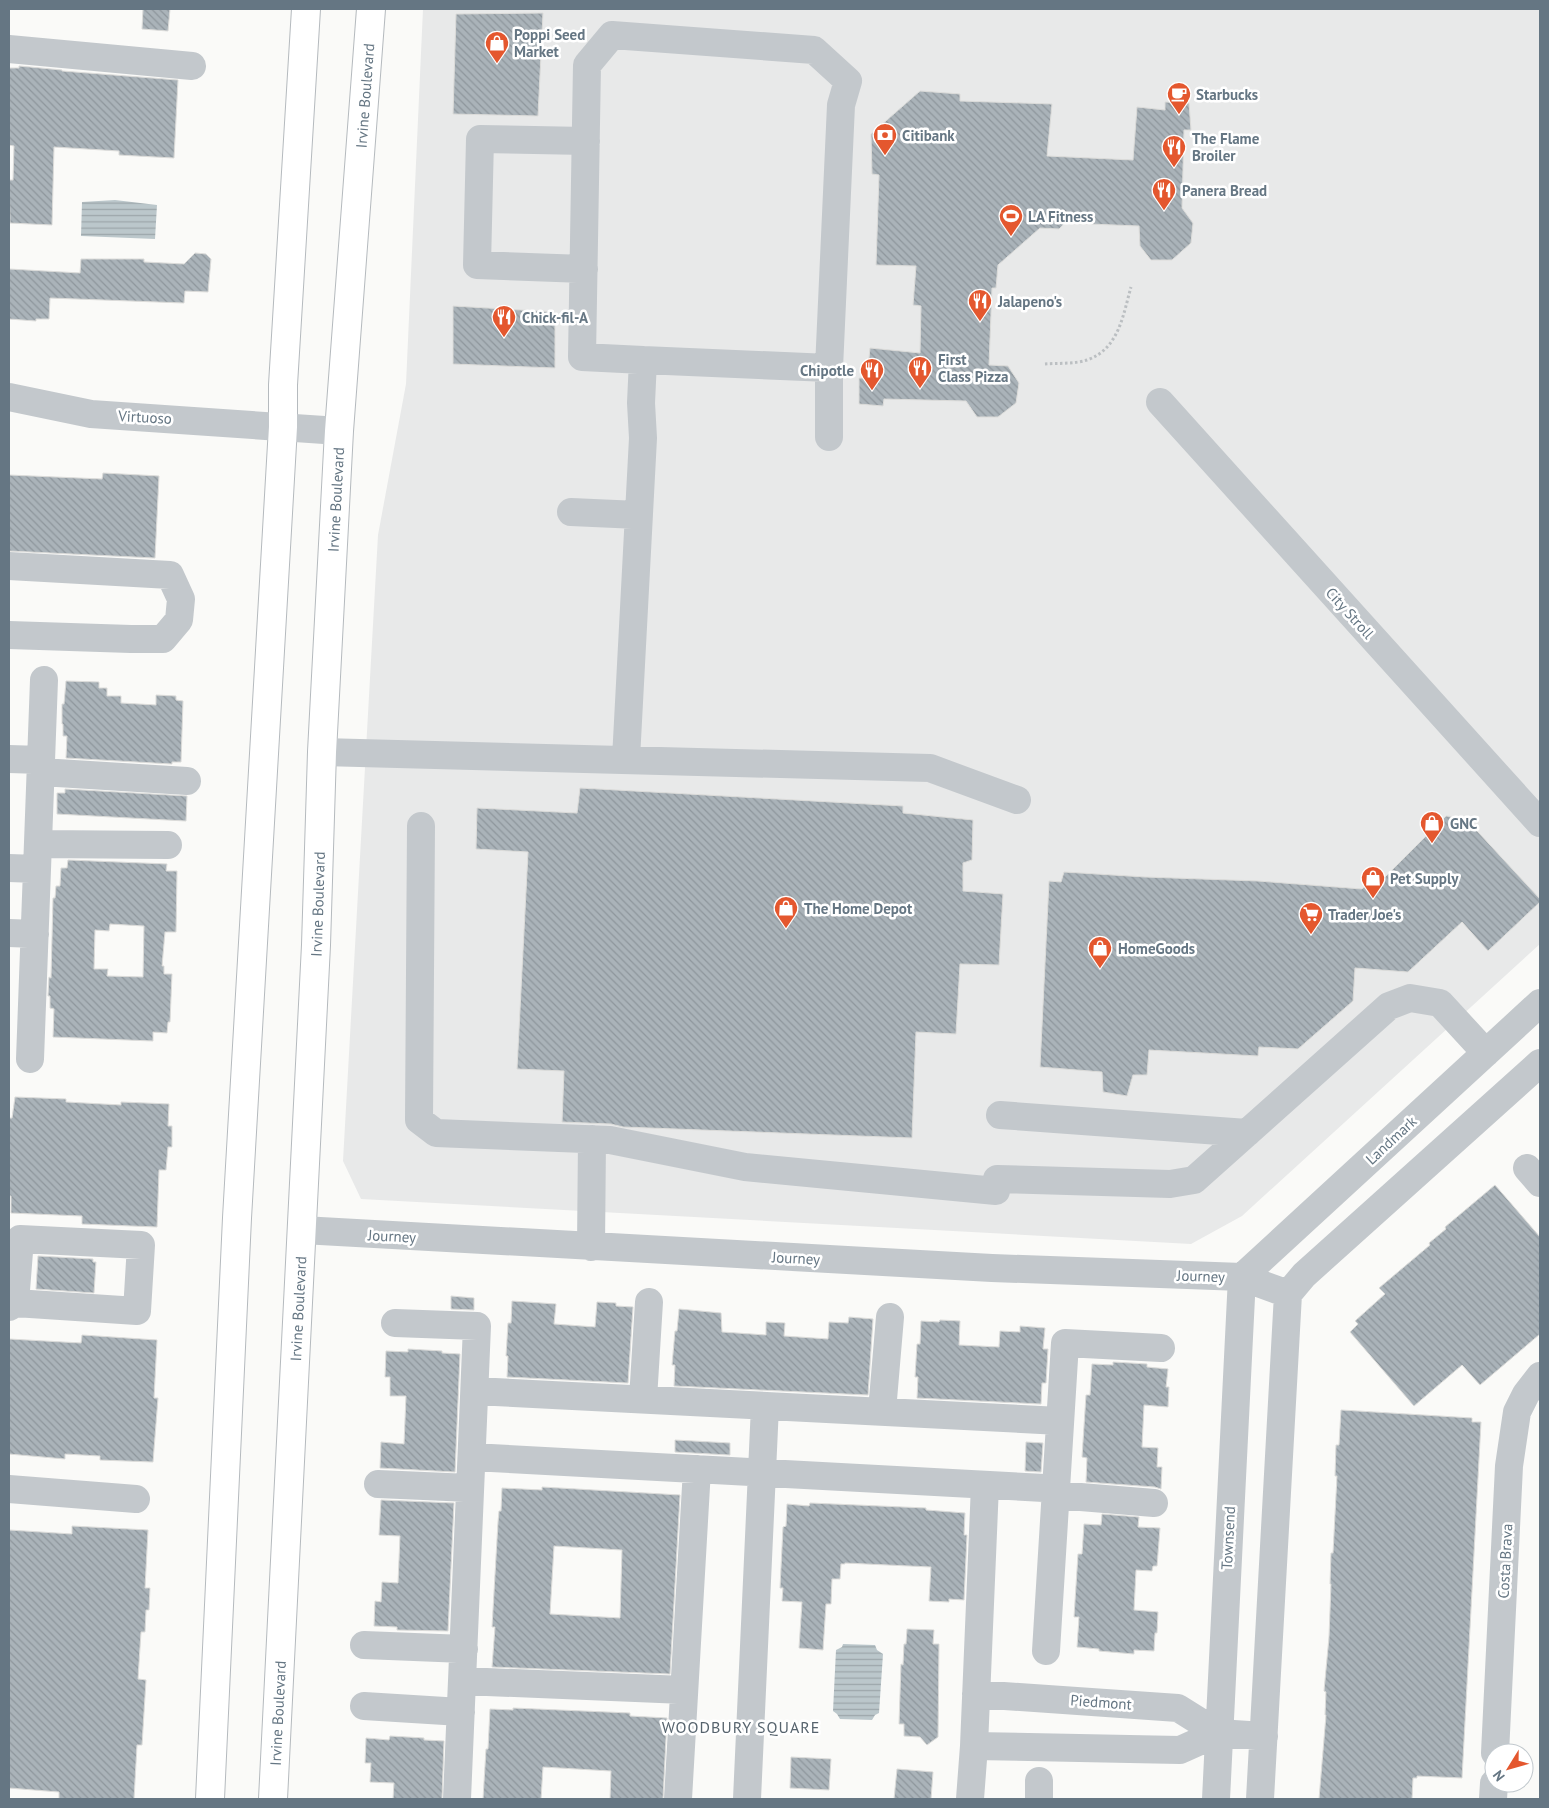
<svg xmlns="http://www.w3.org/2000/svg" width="1549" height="1808" viewBox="0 0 1549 1808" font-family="'PT Sans',sans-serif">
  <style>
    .built { fill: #e8e9e9 }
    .water { fill: url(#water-rules) }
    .building { fill: url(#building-back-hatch); stroke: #dcdcda; fill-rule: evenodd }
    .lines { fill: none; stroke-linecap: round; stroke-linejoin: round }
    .major-casing { stroke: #b5babe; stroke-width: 30 }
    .path { stroke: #bbbfc2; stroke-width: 3; stroke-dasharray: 2.5 2.5; stroke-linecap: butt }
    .minor { stroke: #c3c8cc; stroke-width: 28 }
    .major { stroke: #fff; stroke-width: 28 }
    .labels { text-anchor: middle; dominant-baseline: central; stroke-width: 5; stroke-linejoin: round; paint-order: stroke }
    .poi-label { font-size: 15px; font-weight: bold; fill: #657683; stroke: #fff; text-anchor: start }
    .street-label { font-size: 15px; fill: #657683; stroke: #fff }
    .neighbourhood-label { font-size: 16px; letter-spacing: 1px; fill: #57646e; stroke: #fff }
  </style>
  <defs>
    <pattern id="water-rules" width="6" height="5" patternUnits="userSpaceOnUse" patternTransform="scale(1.25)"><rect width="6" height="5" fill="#bbc7cb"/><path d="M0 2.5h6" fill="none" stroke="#9ca6aa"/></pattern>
    <pattern id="building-back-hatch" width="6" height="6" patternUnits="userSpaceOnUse" patternTransform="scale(1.25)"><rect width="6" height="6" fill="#aab3b9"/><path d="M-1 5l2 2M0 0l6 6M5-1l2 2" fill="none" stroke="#8e969c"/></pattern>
  </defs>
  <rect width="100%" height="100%" fill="#fafaf8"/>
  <path class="built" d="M423 9H1540V944L1242 1216 1191 1244 361 1199 343 1161 378 535 406 384Z"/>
  <path class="water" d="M115 200 157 205 155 239 81 236 82 202Z
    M843 1644 875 1645 877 1650 883 1654 879 1713 875 1715 872 1720 840 1719 837 1714 833 1711 836 1650 842 1647Z"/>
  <path class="building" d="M143 9H170L168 31 142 29Z
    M543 13 538 116 453 114 456 14Z
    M19 66 62 70V71L178 80 174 158 119 155V151L54 147 52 225 10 223 9 180H13L14 146 9 145V68H19Z
    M920 91 960 94V101L1052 104 1047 156 1133 160 1137 107 1165 110V102L1189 103 1191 130H1184L1182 208 1193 223 1191 243 1172 260H1151L1140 246 1139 226 1065 223 1059 229 1040 228 998 265 996 288H992L989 365 1008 366 1019 383 1016 403 998 417H977L966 401 884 399 883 406 859 404V378H867L870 348 920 353 921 306 913 305 916 266 876 265 879 175 872 174 871 134Z
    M195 253 206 254 211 259 208 292 185 291 184 303 50 298 49 319H36V321L9 319V269L80 273 81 259H144V262L184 264Z
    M453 306 555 312V368L453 364Z
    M103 473 159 476 155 558 9 551V475L102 479Z
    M66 681 99 682V688H107V696H121V703L156 705V695L176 696V700L183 701 181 762H172V764L66 758 67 736H63V724H62V704H64Z
    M580 788 903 806V813L973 820 972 860 963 863V891L1003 894 999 965 960 964 956 1034 916 1032 912 1138 623 1127 611 1124 562 1122 564 1071 517 1069 528 852 476 849 477 808 577 813Z
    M65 789 187 796 186 821 57 814V793H65Z
    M1446 816 1465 818 1540 899V902L1488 951 1462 922 1408 972 1355 968 1353 1001 1298 1049 1259 1047 1258 1056 1149 1050 1147 1075H1133L1127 1096 1103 1092 1102 1072 1040 1067 1049 881 1061 882 1064 872 1145 877 1258 881 1362 889 1372 879 1378 884Z
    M68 860 167 864 166 871H177L176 932H165L162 966H164V974H172L170 1022H168L167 1033 153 1032V1041L53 1037 54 1009 50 1008V996H48L49 977 51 978 53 898H55L56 886H60L61 868H67ZM110 924 144 926 143 977 107 976 108 969H94L95 930 109 931Z
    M15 1097 66 1099V1102L121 1105V1102L169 1104 168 1126H172V1147H168L166 1170H159L157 1227 82 1224V1216L11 1213V1196H9V1118H12Z
    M1495 1185 1540 1237V1334L1480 1385 1462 1365 1414 1406 1350 1332 1358 1324 1355 1321 1385 1294 1379 1288 1430 1245 1429 1243 1446 1229 1445 1227Z
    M38 1256 93 1259V1262H96L94 1293 36 1289Z
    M451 1296 474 1298V1310L451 1309Z
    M512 1301 556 1304 554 1324 595 1327 597 1302 616 1303V1306L633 1307 628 1383 507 1377 508 1356H506L508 1323H511Z
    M679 1309 721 1313 722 1332 766 1335V1322L785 1323 784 1336 828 1339 829 1322 848 1323 849 1317 873 1319 868 1395 674 1386 675 1365H672L675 1331H677Z
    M940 1320 960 1321 959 1345 999 1347 1000 1331 1020 1332V1326L1045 1328 1043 1349H1048L1046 1383H1042L1041 1404 917 1398 918 1377H915L917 1344H920L921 1321 939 1322Z
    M82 1335 157 1340 154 1398H158L153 1462 100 1460V1456L65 1454V1459L9 1454V1339L81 1343Z
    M408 1349 442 1351V1353L460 1354 455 1472 380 1468 381 1442 404 1444 406 1396H390V1377H385L386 1351 408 1352Z
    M1113 1362 1147 1364V1367L1168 1369 1166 1387H1169L1168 1407 1144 1405 1142 1447 1158 1448 1157 1467H1162L1161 1489 1155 1487 1086 1482 1087 1458 1082 1457 1086 1395H1090L1092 1364 1113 1365Z
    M1341 1410 1472 1418V1422H1481L1462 1778 1417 1776V1778H1413L1412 1799H1319L1326 1715H1325L1326 1692 1324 1691 1329 1637 1331 1584H1330L1331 1553H1333L1337 1476H1335L1336 1445H1339Z
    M675 1440 730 1443V1455L675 1452Z
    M1026 1442 1043 1443 1041 1472 1025 1471Z
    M542 1487 680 1495 670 1674 492 1667 495 1627H492L498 1522 499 1511H501L502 1488 542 1490ZM554 1546 622 1550 620 1618 550 1614Z
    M381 1500 454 1503 448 1631 397 1630V1627L374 1626 375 1601 381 1602 382 1582 398 1583 400 1536 379 1535Z
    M810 1503 926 1508V1510L965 1513 964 1535H967L964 1600 949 1599V1602L929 1601 931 1567 845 1563V1564H841L840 1579H832L831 1604H826L823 1650 799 1648 802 1602 782 1601 783 1588H780L783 1527 786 1526 787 1504 809 1506Z
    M1102 1514 1139 1517 1138 1527 1160 1528 1157 1566H1153L1152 1571 1136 1570 1134 1610 1158 1612 1157 1633H1155L1154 1651 1134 1650V1654L1099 1651V1649L1077 1647 1079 1617H1074L1078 1554H1082L1084 1524 1101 1525Z
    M72 1526 148 1530 145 1588H150L149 1610H146L145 1632H141L138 1679 146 1680 142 1745H137L134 1799H59V1792L9 1788V1530L72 1534Z
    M907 1629 934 1630 933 1644H939L938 1737 927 1745 920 1737 904 1736V1724H899L901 1664 903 1665 904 1644H906Z
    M513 1708 630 1713V1716L667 1718 663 1799H610L611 1771 543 1767 541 1799H483L486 1749H488L490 1709 513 1710Z
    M390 1736 424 1738V1740L444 1741 442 1799H393L394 1783 370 1782 371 1763H365L366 1738 389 1740Z
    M791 1757 831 1759 829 1790 790 1788Z
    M897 1769 933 1772 931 1799H894Z"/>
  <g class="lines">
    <g class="major-casing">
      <g id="major">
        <path d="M210 1799 237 1218 283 427V385L306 9"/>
        <path id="s1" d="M273 1799 316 945 322 752 339 431 371 9"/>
      </g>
    </g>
    <path class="path" d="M1045 364C1058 363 1075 364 1087 360 1119 349 1123 315 1131 287"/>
    <path class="minor" d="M9 49 192 66
      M584 269 477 265 480 139 586 141
      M643 360 829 368
      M9 397 91 414 339 431
      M1160 402 1540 823
      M571 512 638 515
      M9 566 170 575 181 599 179 620 163 639H131L9 635
      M322 752 930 768 1017 800
      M9 759 41 760
      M626 759 643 438 641 403 643 360 582 357 587 65 612 35 814 50 848 81 841 105 829 368V437
      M41 772 187 781
      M421 826 419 1120 436 1133 610 1140 745 1167 996 1191
      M38 844 168 845
      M9 868 37 869
      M9 933 35 934
      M30 1059 44 680
      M1000 1115 1247 1133
      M1527 1168 1540 1183
      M997 1179 1170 1184 1194 1180 1389 1006 1410 998 1440 1003 1486 1053
      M302 1230 992 1268 1242 1277 1288 1294
      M591 1247 592 1139
      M1288 1294 1304 1275 1540 1063
      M9 1307 15 1303 137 1311 141 1245 20 1239 15 1303
      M395 1323 477 1326 457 1799
      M475 1391 1060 1421
      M643 1399 649 1302
      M882 1411 890 1317
      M472 1457 1044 1488 1056 1495 1154 1503
      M378 1484 470 1488
      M9 1489 136 1499
      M364 1645 464 1649
      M1046 1651 1065 1343 1161 1348
      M463 1681 684 1690
      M976 1694 1178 1708 1218 1733
      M364 1706 461 1712
      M974 1746 1180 1750 1218 1733 1264 1736
      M1495 1753 1509 1466 1517 1412 1526 1394 1540 1376
      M678 1799 697 1469
      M747 1799 765 1406
      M970 1799 974 1746 985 1485
      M1039 1799V1781
      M1216 1799 1242 1277 1540 1003
      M1260 1799 1288 1294
      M1493 1799 1494 1783"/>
    <use href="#major" class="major"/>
  </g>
  <defs>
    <g id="shop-pin" transform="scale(1.25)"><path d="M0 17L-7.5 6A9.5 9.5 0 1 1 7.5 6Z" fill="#e4572e" stroke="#fff"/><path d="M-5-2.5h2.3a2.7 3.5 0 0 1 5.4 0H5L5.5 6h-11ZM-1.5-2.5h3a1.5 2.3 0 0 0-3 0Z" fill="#fff"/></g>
    <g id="cafe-pin" transform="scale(1.25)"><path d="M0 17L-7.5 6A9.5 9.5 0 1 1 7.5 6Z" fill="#e4572e" stroke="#fff"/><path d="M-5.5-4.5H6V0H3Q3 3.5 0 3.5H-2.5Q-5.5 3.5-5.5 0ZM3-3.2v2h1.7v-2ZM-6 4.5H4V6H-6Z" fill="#fff"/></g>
    <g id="bank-pin" transform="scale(1.25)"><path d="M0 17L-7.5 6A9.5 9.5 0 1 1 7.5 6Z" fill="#e4572e" stroke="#fff"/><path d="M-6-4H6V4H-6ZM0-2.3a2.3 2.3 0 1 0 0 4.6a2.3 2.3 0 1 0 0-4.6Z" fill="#fff"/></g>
    <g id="restaurant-pin" transform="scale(1.25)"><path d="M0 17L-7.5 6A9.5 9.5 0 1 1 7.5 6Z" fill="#e4572e" stroke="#fff"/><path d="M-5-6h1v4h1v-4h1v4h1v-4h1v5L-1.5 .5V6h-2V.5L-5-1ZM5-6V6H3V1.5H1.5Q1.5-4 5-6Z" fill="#fff"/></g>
    <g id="stadium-pin" transform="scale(1.25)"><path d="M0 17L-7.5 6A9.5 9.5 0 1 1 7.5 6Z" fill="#e4572e" stroke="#fff"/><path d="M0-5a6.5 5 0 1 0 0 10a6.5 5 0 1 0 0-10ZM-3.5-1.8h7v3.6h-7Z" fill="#fff"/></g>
    <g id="supermarket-pin" transform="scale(1.25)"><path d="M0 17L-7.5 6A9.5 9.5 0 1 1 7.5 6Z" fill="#e4572e" stroke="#fff"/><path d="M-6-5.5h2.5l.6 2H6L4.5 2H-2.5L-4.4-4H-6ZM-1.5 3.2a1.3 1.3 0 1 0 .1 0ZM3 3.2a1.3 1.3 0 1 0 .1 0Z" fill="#fff"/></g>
  </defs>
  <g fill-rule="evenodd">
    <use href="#shop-pin" x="497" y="43"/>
    <use href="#cafe-pin" x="1179" y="94"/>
    <use href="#bank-pin" x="885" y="135"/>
    <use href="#restaurant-pin" x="1174" y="147"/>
    <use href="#restaurant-pin" x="1164" y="190"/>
    <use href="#stadium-pin" x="1011" y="216"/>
    <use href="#restaurant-pin" x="980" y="301"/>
    <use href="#restaurant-pin" x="504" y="317"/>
    <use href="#restaurant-pin" x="920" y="368"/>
    <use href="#restaurant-pin" x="872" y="370"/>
    <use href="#shop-pin" x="1432" y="823"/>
    <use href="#shop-pin" x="1373" y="878"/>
    <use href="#shop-pin" x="786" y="908"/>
    <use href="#supermarket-pin" x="1311" y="914"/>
    <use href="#shop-pin" x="1100" y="948"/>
  </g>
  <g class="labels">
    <g class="poi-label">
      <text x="514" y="34">Poppi Seed<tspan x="514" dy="17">Market</tspan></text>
      <text x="1196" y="94">Starbucks</text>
      <text x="902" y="135">Citibank</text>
      <text x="1192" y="138">The Flame<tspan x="1192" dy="17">Broiler</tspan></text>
      <text x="1182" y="190">Panera Bread</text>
      <text x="1028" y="216">LA Fitness</text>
      <text x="998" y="301">Jalapeno's</text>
      <text x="522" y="317">Chick-fil-A</text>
      <text x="938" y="359">First<tspan x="938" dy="17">Class Pizza</tspan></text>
      <text x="854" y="370" text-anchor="end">Chipotle</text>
      <text x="1450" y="823">GNC</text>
      <text x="1390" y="878">Pet Supply</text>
      <text x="804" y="908">The Home Depot</text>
      <text x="1328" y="914">Trader Joe's</text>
      <text x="1118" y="948">HomeGoods</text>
    </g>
    <g class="street-label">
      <text stroke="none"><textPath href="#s1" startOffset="1706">Irvine Boulevard</textPath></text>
      <text transform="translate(145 417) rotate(3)">Virtuoso</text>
      <text stroke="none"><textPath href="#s1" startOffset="1301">Irvine Boulevard</textPath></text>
      <text transform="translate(1350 613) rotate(48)">City Stroll</text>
      <text stroke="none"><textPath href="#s1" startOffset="896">Irvine Boulevard</textPath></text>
      <text transform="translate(1391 1140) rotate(-43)">Landmark</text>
      <text transform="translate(392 1236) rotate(3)">Journey</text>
      <text transform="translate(796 1258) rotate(3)">Journey</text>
      <text transform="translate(1201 1276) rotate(2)">Journey</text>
      <text stroke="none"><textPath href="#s1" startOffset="491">Irvine Boulevard</textPath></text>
      <text transform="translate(1228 1538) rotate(-87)">Townsend</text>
      <text transform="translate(1505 1561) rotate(-87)">Costa Brava</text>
      <text transform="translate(1101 1702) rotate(4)">Piedmont</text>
      <text stroke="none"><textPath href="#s1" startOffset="86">Irvine Boulevard</textPath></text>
    </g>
    <g class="neighbourhood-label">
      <text x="741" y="1727">WOODBURY SQUARE</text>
    </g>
  </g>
  <rect width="1549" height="1808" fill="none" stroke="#657683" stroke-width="20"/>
  <g transform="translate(1509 1768) rotate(233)"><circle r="24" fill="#ffffff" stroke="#c1c8cd"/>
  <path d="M0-4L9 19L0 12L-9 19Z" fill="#e4572e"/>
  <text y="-8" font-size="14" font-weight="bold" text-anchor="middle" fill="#657683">N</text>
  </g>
</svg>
